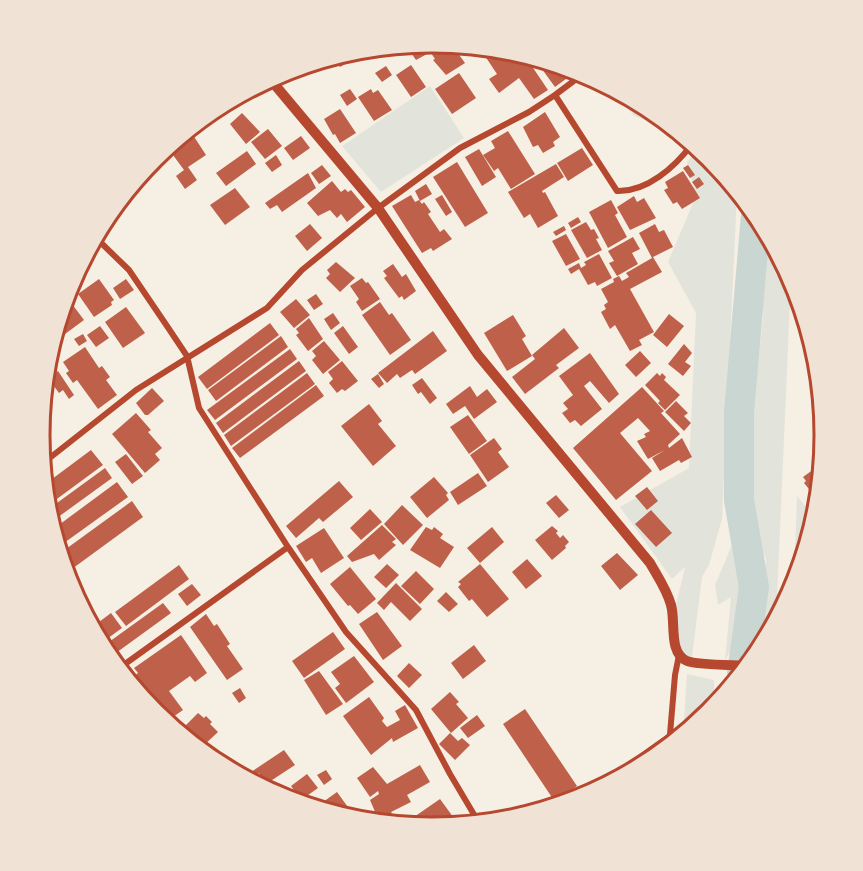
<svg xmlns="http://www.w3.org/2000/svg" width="863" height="871" viewBox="0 0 863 871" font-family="Manrope,sans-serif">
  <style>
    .green { fill: #e2e4dc }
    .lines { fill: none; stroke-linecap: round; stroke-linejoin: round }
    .river { stroke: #c9d6d2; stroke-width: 30 }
    .building { fill: #bf614a }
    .minor { stroke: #b5482f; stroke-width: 6 }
    .secondary { stroke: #b5482f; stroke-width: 10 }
    .rim { fill: none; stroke: #b5482f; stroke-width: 3 }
  </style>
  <rect width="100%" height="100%" fill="#f6efe4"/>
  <path class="green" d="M430 86 464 138 381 192 342 146Z
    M633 100 650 109 672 128 671 129 634 116 626 106Z
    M698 149 709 158 737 193 722 519 709 565 702 577 692 657 681 656 671 626 685 567 672 579 620 507 689 468 696 313 668 262 696 196 687 162Z
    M764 229 791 279 776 620 762 645 766 558 750 527 739 483 753 410 763 318Z
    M797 496 815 518 795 583H794Z
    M734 540H746L754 587 741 634 725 660 731 597 718 605 715 585Z
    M687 674 714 680V707L683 735Z"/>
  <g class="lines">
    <path class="river" d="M742 673 754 587 739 500V413L756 215"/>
  </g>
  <path class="building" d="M420 44 427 54 416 60 409 50Z
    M444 44 448 45 454 54 457 52 465 63 446 75 433 60 435 59 431 53Z
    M494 49 508 51 525 56 548 90 534 99 519 78 499 93 489 79 497 74 485 56Z
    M355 50H361L363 54 340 67 334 57Z
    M538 60 572 70 574 73 555 87 539 65 541 64Z
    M411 65 426 87 411 97 396 75Z
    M386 66 392 75 382 82 375 73Z
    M459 73 476 98 452 114 435 89Z
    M350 89 357 99 347 106 340 95Z
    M371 89 373 93 378 90 392 110 374 121 358 97Z
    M340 109 356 133 340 143 335 134 333 135 324 119Z
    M545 112 560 137 553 142 555 146 543 153 538 145 533 147 523 127Z
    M242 113 260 132 246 144 230 124Z
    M189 129 206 155 188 167 197 180 185 189 176 176 184 170 173 155 167 159 162 151Z
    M268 129 282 146 265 159 251 142Z
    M508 131 535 174 511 189 498 168 494 171 483 155 495 148 491 141Z
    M301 136 310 148 293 160 284 148Z
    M582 148 593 165 568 181 557 163Z
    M479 149 496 177 482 186 465 157Z
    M247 151 256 164 226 186 216 173Z
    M276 155 282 165 272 172 265 163Z
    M457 162 488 213 465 227 433 177Z
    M556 164 564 177 542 191 543 193 545 192 558 216 538 228 530 214 524 218 508 192Z
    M322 165 331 176 319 184 311 173Z
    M688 165 695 175 690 178 683 168Z
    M683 171 700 198 682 209 677 202 673 204 664 190 668 188 665 182Z
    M308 173 316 188 282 212 277 205 270 209 265 203Z
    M699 177 704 184 697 189 692 182Z
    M332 181 341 192 345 189 348 192 351 190 365 207 347 222 341 214 337 218 330 210 318 216 307 203Z
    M426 184 432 194 420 201 415 191Z
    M235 188 250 207 225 225 210 205Z
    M411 195 415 202 419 200 422 204 424 202 431 212 428 214 440 232 444 229 452 239 433 251 431 248 422 253 392 206Z
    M442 195 452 212 446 216 435 199Z
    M634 196 637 202 644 198 656 218 630 230 617 207Z
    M611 200 618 213 615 215 627 237 608 248 589 212Z
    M578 217 581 222 571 228 568 223Z
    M586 222 591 230 594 229 599 238 596 239 602 250 587 258 571 230Z
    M310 224 322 238 307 251 295 236Z
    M655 224 659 232 664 230 673 247 653 257 662 272 630 289 654 332 639 340 642 345 630 351 615 325 610 329 601 312 606 309 604 305 608 302 601 289 614 282 613 279 619 276 622 281 629 277 626 273 652 258 639 233Z
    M564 226 566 230 556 236 553 232Z
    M566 234 580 259 566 266 552 241Z
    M633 237 640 249 632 253 638 264 617 276 609 263 614 261 608 251Z
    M599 254 612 278 597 286 595 282 588 285 579 269 571 274 568 269 579 263 581 268 586 265 584 262Z
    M336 262 355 278 340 292 326 278 330 274 327 270Z
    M393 264 402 277 406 274 416 291 404 300 402 296 399 298 384 278 387 276 383 271Z
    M362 278 366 283 368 282 380 299 362 311 356 302 359 299 350 286Z
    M99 279 114 300 111 302 112 305 94 317 78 294Z
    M126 279 134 290 120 299 113 288Z
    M316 294 323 304 314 310 307 300Z
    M66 296 84 320 61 337 55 330Z
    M296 299 310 315 294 328 280 312Z
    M380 302 389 315 392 313 411 340 390 355 362 315Z
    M126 307 145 333 123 348 105 322Z
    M333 313 340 323 331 330 324 319Z
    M669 314 684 326 667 347 653 335Z
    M513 315 526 336 522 339 532 356 507 371 484 333Z
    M309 318 323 339 308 351 296 335 299 333 296 329Z
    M270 323 279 335 207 389 198 377Z
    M100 326 109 338 96 347 87 335Z
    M343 326 358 347 349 354 334 333Z
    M564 328 579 348 556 365 559 368 525 394 512 377 535 359 532 355Z
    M433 331 447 351 415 374 412 370 400 378 397 374 387 383 378 373Z
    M83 334 87 341 79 346 74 339Z
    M281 336 288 347 216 401 208 390Z
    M324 341 340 360 323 374 312 360 316 356 312 351Z
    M684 344 692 353 685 362 691 366 683 376 668 364Z
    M85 347 99 368 102 366 110 377 106 380 117 395 98 409 77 380 73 383 66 373 69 371 63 362Z
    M290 349 297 359 215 420 207 410Z
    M640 351 651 363 636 377 625 365Z
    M590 353 619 394 609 403 590 381 584 386 602 409 581 426 575 420 570 423 562 413 568 409 563 403 573 395 559 376Z
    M299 361 306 371 223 433 216 423Z
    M342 361 358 381 345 391 342 389 337 393 329 383 333 379 328 372Z
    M48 366 54 374 58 371 74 395 69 399 63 390 59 393 45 374 46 368Z
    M307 373 315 384 231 446 224 435Z
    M657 373 660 376 662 373 666 377 664 380 680 395 665 410 658 403 660 401 645 385Z
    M378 374 384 384 379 388 371 379Z
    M422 378 437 398 430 404 421 392 418 394 412 385Z
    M316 385 324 396 240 458 232 448Z
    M470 386 477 397 487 389 497 402 474 419 465 406 453 414 446 404Z
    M642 387 664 411 661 413 680 434 668 445 669 448 682 438 692 457 681 463 679 460 660 471 652 458 665 450 648 459 637 441 646 437 644 434 650 431 638 418 620 433 652 471 616 500 573 448Z
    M152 388 164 401 148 415H145L136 403Z
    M676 401 688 413 684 416 691 423 684 431 665 412Z
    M369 404 382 421 378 424 396 446 373 466 341 426Z
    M136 413 151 430 148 432 162 448 155 454 160 460 145 473 112 434Z
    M468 415 487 441 469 454 450 427Z
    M494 438 502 449 498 452 509 467 488 482 470 455Z
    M91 450 103 465 46 507 44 485Z
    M126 454 143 476 132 484 115 462Z
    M821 464 818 500 804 483 806 481 803 477Z
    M105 468 112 478 50 523 46 511Z
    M478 473 487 486 458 505 450 492Z
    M434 477 448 493 446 495 449 500 427 518 410 497Z
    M339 481 353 497 323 522 319 518 296 538 286 526Z
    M117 482 128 497 57 548 52 530Z
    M647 487 658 501 647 510 635 496Z
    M556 495 569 510 559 518 546 503Z
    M132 501 143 517 65 574 59 554Z
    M402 505 423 525 403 545 384 524Z
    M370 509 382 522 361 540 350 528Z
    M651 510 672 533 656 547 635 524Z
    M382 525 396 539 392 542 396 545 379 560 374 554 352 562 347 556Z
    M552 526 558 531 556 533 560 538 563 535 569 542 565 546 566 548 552 560 535 540Z
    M426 527 432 530 434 527 443 534 440 538 454 547 440 568 410 550Z
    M492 527 504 542 480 563 467 548Z
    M324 528 344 558 321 573 312 558 306 562 296 546Z
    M617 553 638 575 620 590 601 566Z
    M527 559 542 576 526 589 512 572Z
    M387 564 399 575 386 588 374 577Z
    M480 564 509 599 487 617 472 599 469 601 458 587 461 584 458 582Z
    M179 565 189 579 126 626 115 612Z
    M350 567 376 599 358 614 350 605 348 606 330 584Z
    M416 571 434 589 420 604 401 586Z
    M396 583 422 609 410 621 391 602 384 610 377 603Z
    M192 584 201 595 187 606 178 594Z
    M446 592 458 604 449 612 437 601Z
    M163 603 171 613 109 658 102 647Z
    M377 612 402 646 383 660 359 624Z
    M111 613 122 628 100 644 91 628Z
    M206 614 214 626 217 624 230 644 227 646 243 669 227 680 190 627Z
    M333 632 345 649 304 678 292 661Z
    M181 635 207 673 195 682 190 676 169 691 183 710 170 719 179 734 157 716 139 691 143 688 134 676 138 673 134 668Z
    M474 645 486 661 463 679 451 663Z
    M354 656 374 682 346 703 335 688 340 684 331 672Z
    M409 663 422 675 409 688 397 676Z
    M319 671 343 704 326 715 304 680Z
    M240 688 246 698 239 703 232 693Z
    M450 692 459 702 456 704 468 718 451 733 431 709Z
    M369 697 384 718 382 721 387 727 400 720 395 711 405 705 418 728 393 742 392 738 371 755 343 716Z
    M525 709 577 786 555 802 503 724Z
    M198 713 204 718 206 716 212 722 210 724 218 732 202 747 205 751 203 753 182 736 186 731 183 728Z
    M477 715 485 726 468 738 460 728Z
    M450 733 458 741 462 738 470 745 455 760 439 744Z
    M284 750 295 765 266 784 259 773 254 776 251 772Z
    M420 765 430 782 407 795 411 802 391 812 392 813 379 821 370 800 379 794 378 791 370 797 357 778 373 767 387 784Z
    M326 770 332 779 324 785 317 775Z
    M307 774 318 788 301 800 291 786Z
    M337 792 358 821 326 812 329 810 323 802Z
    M440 799 459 825 421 827 414 817Z"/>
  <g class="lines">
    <path class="minor" d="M555 95 617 191C647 192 675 167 692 144
      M95 237 129 270 169 329 187 356 199 408 288 547 346 632 416 710 450 774 479 823
      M42 464 136 390 267 308 302 270 378 208 460 148 529 112 555 95 583 74
      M118 669 288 547
      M669 746 675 675 679 655
      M585 796 670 736"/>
    <path class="secondary" d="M270 79 378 208 478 355 650 563C658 577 667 590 671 605 676 622 668 653 687 661 696 665 736 665 748 666"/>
  </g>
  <path d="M0 0H863V871H0ZM50 435a382 382 0 1 1 764 0a382 382 0 1 1-764 0Z" fill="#f1e2d6" fill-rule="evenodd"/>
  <path class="rim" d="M50 435a382 382 0 1 1 764 0a382 382 0 1 1-764 0Z"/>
</svg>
